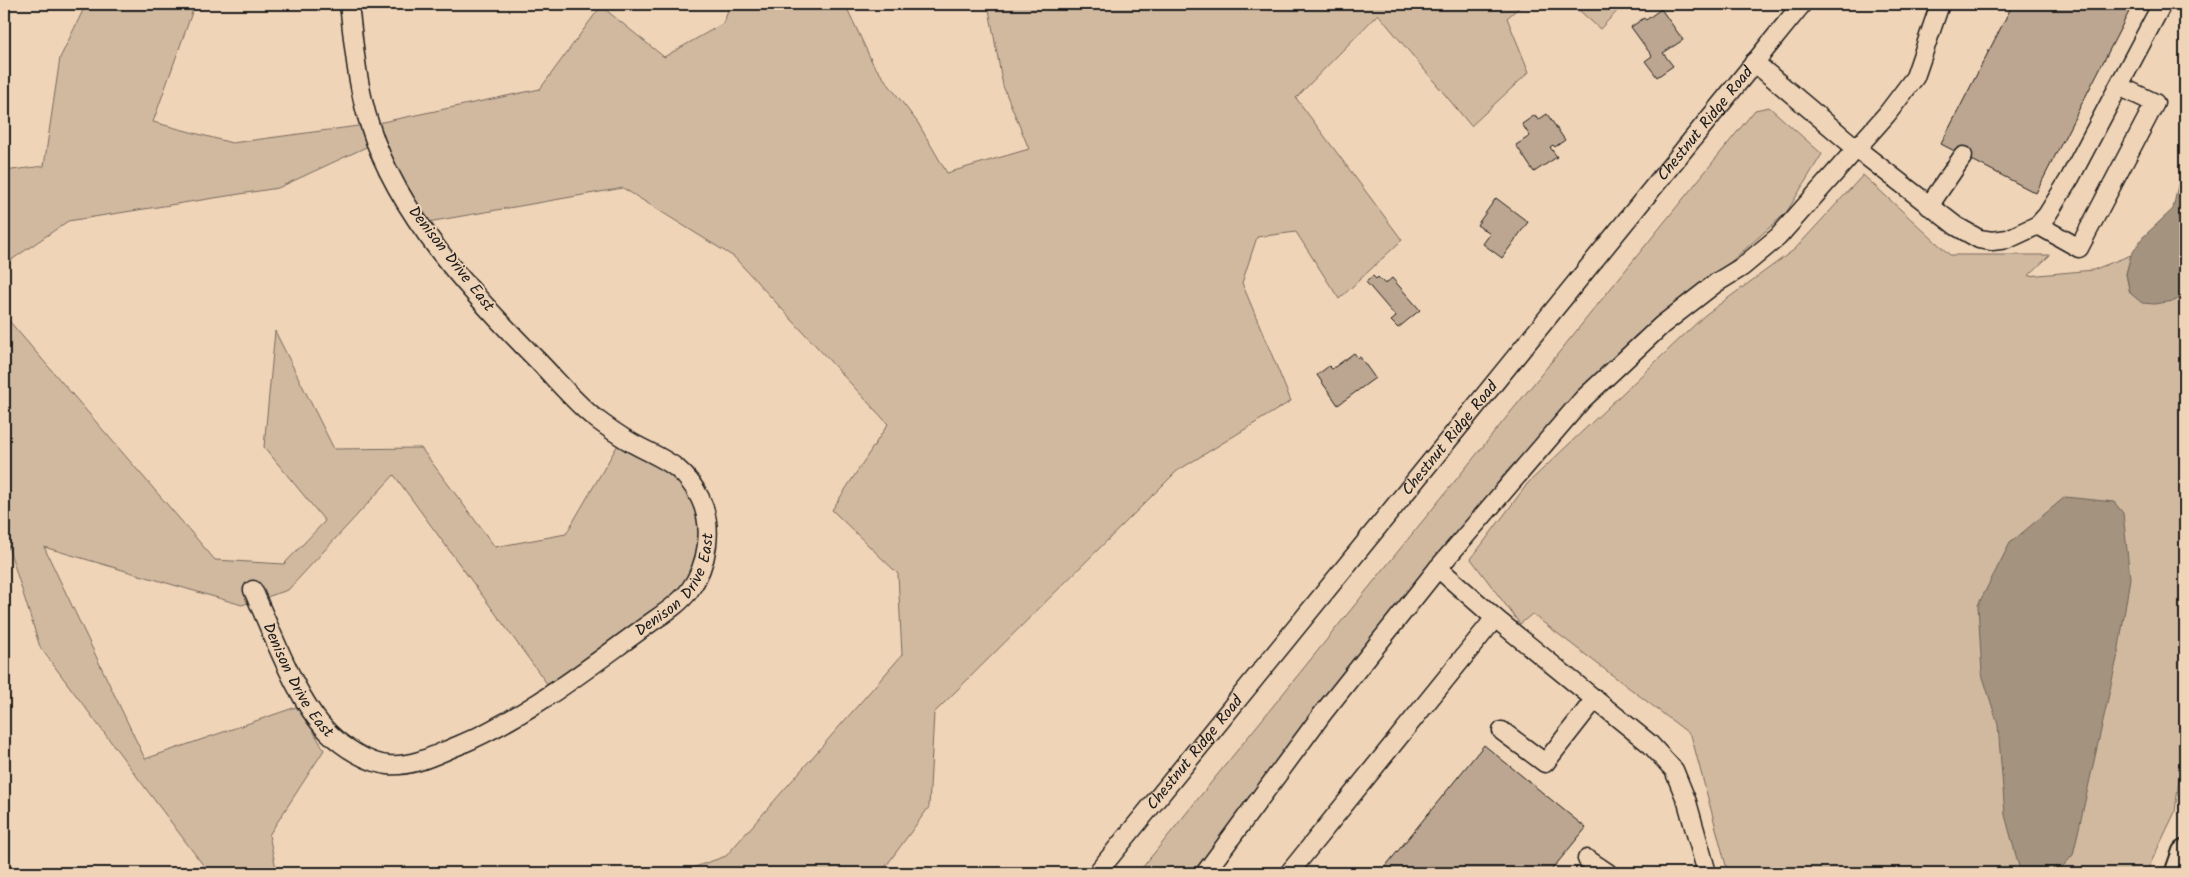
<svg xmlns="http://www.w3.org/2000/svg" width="2189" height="877" viewBox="0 0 2189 877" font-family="Kalam,sans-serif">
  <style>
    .green { fill: #d1b9a0; stroke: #766a5e }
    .water { fill: #a4937f; stroke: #6e6357 }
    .building { fill: #bca691; stroke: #1c1c1c }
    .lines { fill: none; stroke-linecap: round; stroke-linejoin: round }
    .minor-casing { stroke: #1c1c1c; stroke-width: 21 }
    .highway-casing { stroke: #1c1c1c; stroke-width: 29 }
    .minor { stroke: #f0d4b7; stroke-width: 18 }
    .highway { stroke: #f0d4b7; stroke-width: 25 }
    .labels { text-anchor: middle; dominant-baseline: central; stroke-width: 4; stroke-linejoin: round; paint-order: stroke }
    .street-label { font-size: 16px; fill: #1c1c1c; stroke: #f0d4b7 }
  </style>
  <rect width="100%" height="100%" fill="#f0d4b7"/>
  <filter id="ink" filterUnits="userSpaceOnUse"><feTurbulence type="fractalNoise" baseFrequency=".02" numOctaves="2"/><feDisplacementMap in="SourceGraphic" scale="10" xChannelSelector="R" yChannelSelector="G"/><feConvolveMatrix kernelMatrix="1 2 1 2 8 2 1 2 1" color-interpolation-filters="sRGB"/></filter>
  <g filter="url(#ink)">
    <path class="green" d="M86 4H195L153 122 232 143 373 124 540 89 601 6 664 57 724 23 730 4H845L873 64 918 123 947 173 1029 149 1003 86 988 4H1523L1507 18 1529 72 1471 126 1378 14 1296 98 1402 240 1339 299 1296 232 1257 237 1242 283 1291 401 1177 471 934 713 929 807 881 873H678L726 856 902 655 898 574 832 510 888 424 734 257 623 188 428 222 377 142 278 188 68 221 4 265V171L44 166 60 58Z
      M1572 4H1624L1600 29Z
      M1769 107 1822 154 1786 213 1708 282 1635 336 1506 472 1198 873H1138L1755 110Z
      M1863 175 1950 255H2050L2028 276 2093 270 2131 255 2126 274 2130 293 2174 301 2185 295V730L2175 812 2146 873H1728L1691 735 1532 614 1520 624 1471 559 1528 483 1705 315 1795 249Z
      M4 315 215 560 284 564 325 521 264 447 275 331 334 449 421 448 495 547 566 534 623 436 697 499 702 576 556 696 394 475 288 590 242 605 44 547 145 759 299 706 324 750 269 835 277 873H209L40 647 4 533Z"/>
    <path class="water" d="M2185 152V295L2174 301 2154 304 2142 303 2130 293 2126 274 2131 255 2143 237 2173 209Z
      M2065 497 2114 502 2123 513 2130 578 2118 654 2073 855 2057 873H2030L2019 867 2005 815 1998 725 1982 674 1978 605 2010 543Z"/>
    <path class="building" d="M2013 4H2133L2036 193 1941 144Z
      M1661 9 1683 40 1663 53 1673 66 1657 77 1645 61 1652 56 1631 27 1644 18 1646 20Z
      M1547 114 1565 140 1555 147 1553 145 1550 147 1557 157 1534 172 1516 145 1530 136 1522 124 1535 115 1538 120Z
      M1496 198 1528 222 1502 258 1483 244 1490 234 1477 225Z
      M1373 276 1376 279 1378 277 1385 284 1392 278 1420 310 1398 328 1391 321 1396 317 1366 282Z
      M1354 353 1358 358 1360 357 1375 378 1338 405 1317 375 1329 366 1332 369Z
      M1484 745 1586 828 1549 873H1380Z"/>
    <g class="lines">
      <g class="minor-casing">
        <g id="minor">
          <path d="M1754 62 1857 149 1956 226 1979 239 1992 241 2008 239 2038 225 2047 215 2070 178 2162 4"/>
          <path d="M1929 206 1963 156"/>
          <path d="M2038 225 2079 248 2155 103 2119 86"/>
          <path d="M1438 568 1495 618 1650 744 1674 770 1687 802 1707 873"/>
          <path id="s1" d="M253 590C272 632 297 702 329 733 343 747 368 763 388 765 413 767 435 755 457 746 529 716 590 666 653 621 666 612 680 603 689 591 708 565 714 527 700 498 683 464 663 460 632 443 618 435 604 425 591 415 571 398 554 377 536 359 472 294 398 215 370 126 357 87 354 45 349 4"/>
          <path d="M1502 731 1545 763 1595 699"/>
          <path d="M1587 859 1608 873"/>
          <path id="s2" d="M1097 873 1802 4"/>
          <path d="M1205 873 1323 713 1438 568 1583 399 1662 325 1716 283 1742 267 1778 237 1887 114 1915 77 1940 4"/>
          <path d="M1289 873 1495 618"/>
        </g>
      </g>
      <g class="highway-casing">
        <path id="highway" d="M2178 873 2185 853"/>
      </g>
      <use href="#minor" class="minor"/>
      <use href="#highway" class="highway"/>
    </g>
  </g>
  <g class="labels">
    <g class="street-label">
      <text stroke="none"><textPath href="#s2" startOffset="965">Chestnut Ridge Road</textPath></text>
      <text transform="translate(451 259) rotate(52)">Denison Drive East</text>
      <text stroke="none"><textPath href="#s2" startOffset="560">Chestnut Ridge Road</textPath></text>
      <text stroke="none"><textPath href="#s1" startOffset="581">Denison Drive East</textPath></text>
      <text stroke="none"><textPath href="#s1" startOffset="101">Denison Drive East</textPath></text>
      <text stroke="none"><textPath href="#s2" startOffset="155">Chestnut Ridge Road</textPath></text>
    </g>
  </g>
  <rect width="2189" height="877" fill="none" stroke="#f0d4b7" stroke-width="20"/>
  <rect x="10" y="10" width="2169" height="857" fill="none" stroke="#1c1c1c" stroke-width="2" filter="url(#ink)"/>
</svg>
